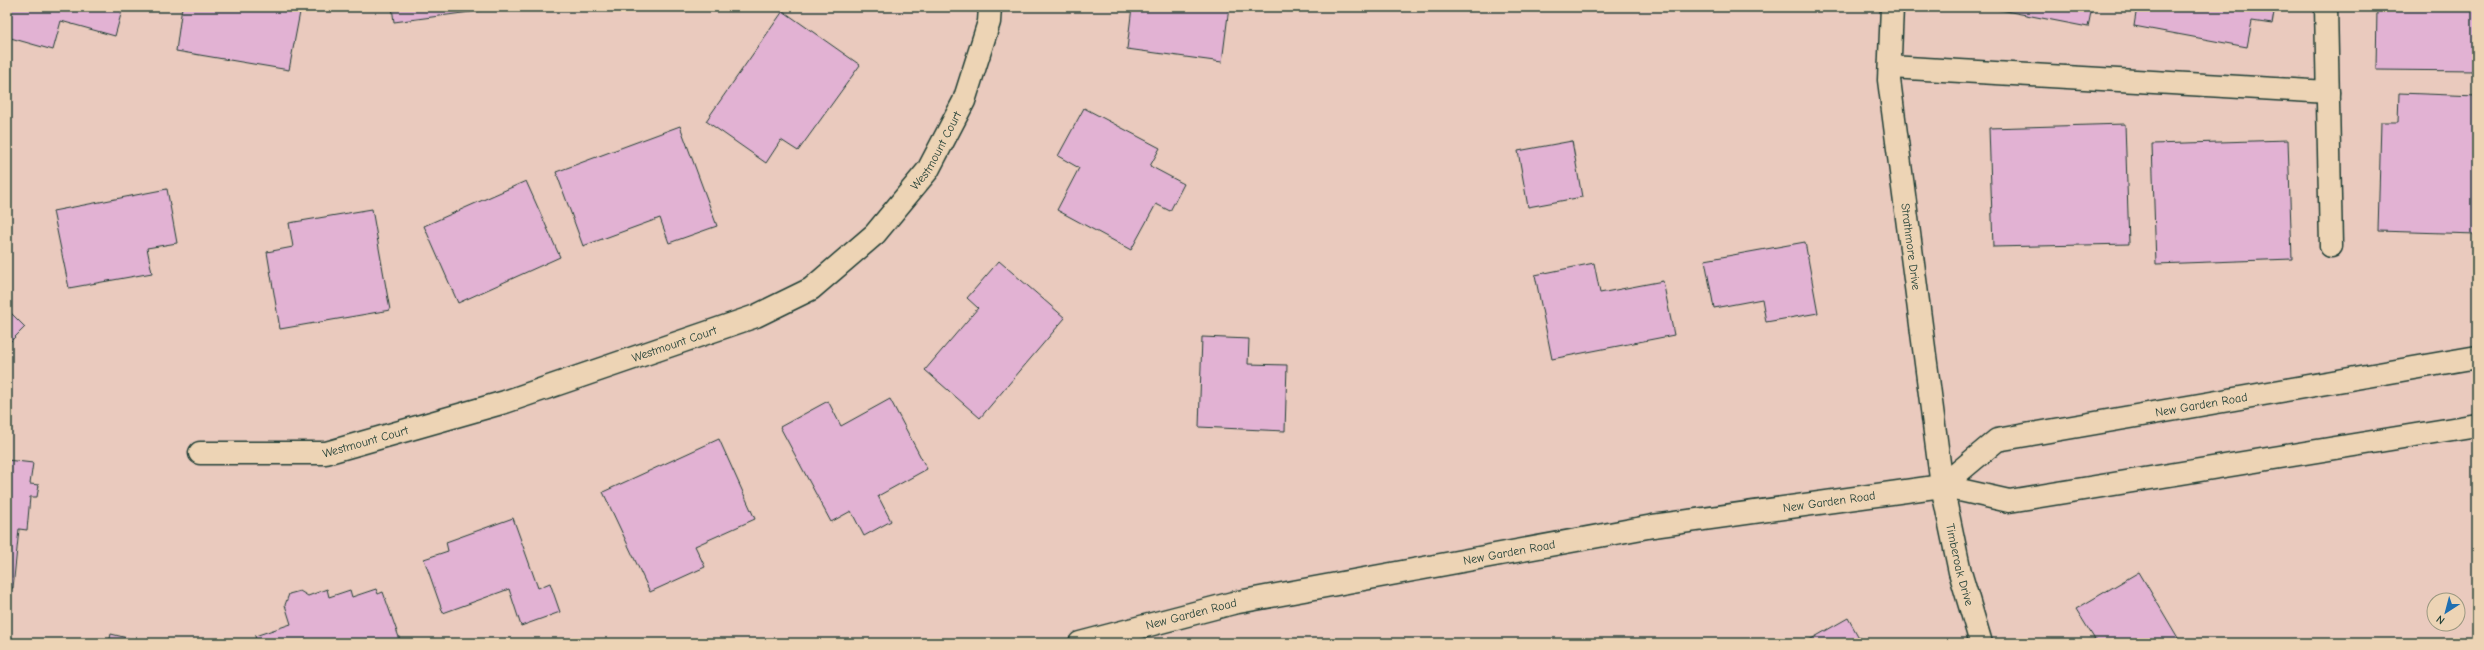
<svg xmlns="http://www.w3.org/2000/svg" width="2484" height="650" viewBox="0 0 2484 650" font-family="'Comic Neue',sans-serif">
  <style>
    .building { fill: #e2b2d3; stroke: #1f3d34 }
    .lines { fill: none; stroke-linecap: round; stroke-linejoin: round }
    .street-casing { stroke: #1f3d34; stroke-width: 25 }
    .secondary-casing { stroke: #1f3d34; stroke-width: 25 }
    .street { stroke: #edd4b5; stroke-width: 22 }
    .secondary { stroke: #edd4b5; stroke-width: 22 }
    .labels { text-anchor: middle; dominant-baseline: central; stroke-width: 3; stroke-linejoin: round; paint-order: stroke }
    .street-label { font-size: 12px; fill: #1f3d34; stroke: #edd4b5 }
  </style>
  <rect width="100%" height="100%" fill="#eacabe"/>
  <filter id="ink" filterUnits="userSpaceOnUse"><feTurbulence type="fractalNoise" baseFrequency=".025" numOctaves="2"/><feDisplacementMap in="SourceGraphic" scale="8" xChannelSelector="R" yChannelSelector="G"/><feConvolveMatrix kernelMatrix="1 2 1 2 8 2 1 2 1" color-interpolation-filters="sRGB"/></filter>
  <g filter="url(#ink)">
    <path class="building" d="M7 7H123L115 36 61 21 53 50 7 37Z
      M182 7H301L289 70 176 51Z
      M392 7H493V9L394 22Z
      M1132 7H1229L1222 62 1127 49Z
      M1985 7H2092L2088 27Z
      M2137 7H2275L2272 24 2252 21 2247 47 2134 26Z
      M2377 7H2477V71L2376 70Z
      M783 11 860 65 798 151 781 140 766 163 706 121Z
      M2399 93 2477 96V234L2378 231 2381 122H2398Z
      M1084 108 1160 148 1150 166 1184 184 1170 211 1156 204 1131 250 1057 210 1079 168 1058 156Z
      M2125 124 2129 244 1993 247 1989 128Z
      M680 126 717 226 669 243 660 218 583 246 556 172Z
      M2288 140 2292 259 2156 264 2152 144Z
      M1572 141 1582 197 1528 207 1518 151Z
      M526 181 560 257 458 303 424 226Z
      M167 189 177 243 147 248 152 273 69 288 53 211Z
      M372 209 390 310 280 329 267 252 293 247 289 223Z
      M1805 242 1818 313 1766 322 1762 299 1714 308 1705 260Z
      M999 261 1065 318 980 418 925 370 978 308 967 298Z
      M1594 263 1600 293 1663 281 1674 335 1552 359 1535 275Z
      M7 309 25 327 7 345Z
      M1202 337 1249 339 1248 364 1287 365 1285 431 1199 427Z
      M890 399 927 469 878 496 891 521 864 536 851 511 831 522 780 427 828 401 841 426Z
      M719 439 755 519 695 546 705 567 650 592 603 492Z
      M7 460 33 463 30 484 39 485 37 497H30L27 530 19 529 13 588 7 587Z
      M513 518 538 588 550 583 560 612 521 626 509 589 443 613 424 559 448 551 446 542Z
      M2139 572 2181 643H2097L2076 609Z
      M327 589 329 597 350 590 352 597 376 589 378 594 383 592 401 643H257L255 636 291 624 285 605 289 594 300 591 308 596Z
      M1848 618 1862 643H1804Z
      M111 634 148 643H109Z"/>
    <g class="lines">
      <g class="street-casing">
        <g id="street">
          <path id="s1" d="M1892 7 1889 80 1942 486 1960 572 1981 643"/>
          <path d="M2326 7 2331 246"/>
          <path d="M1890 67 2328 92"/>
          <path id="s2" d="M200 453H326L505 402 756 316 811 289 875 234 928 170 964 101 989 22 990 7"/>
        </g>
      </g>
      <g class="secondary-casing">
        <g id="secondary">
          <path id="s3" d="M1942 486 1997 440 2477 357"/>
          <path id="s4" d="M1080 643 1233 603 1653 526 1942 486 2009 501 2477 425"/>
        </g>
      </g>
      <use href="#street" class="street"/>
      <use href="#secondary" class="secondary"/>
    </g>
  </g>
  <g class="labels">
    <g class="street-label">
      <text stroke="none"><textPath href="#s2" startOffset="827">Westmount Court</textPath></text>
      <text stroke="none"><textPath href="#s1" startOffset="241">Strathmore Drive</textPath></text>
      <text stroke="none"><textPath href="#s2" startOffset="491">Westmount Court</textPath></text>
      <text stroke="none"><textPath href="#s3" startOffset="279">New Garden Road</textPath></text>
      <text stroke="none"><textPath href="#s2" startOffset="167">Westmount Court</textPath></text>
      <text stroke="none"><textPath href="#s4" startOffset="763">New Garden Road</textPath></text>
      <text stroke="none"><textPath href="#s4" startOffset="439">New Garden Road</textPath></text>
      <text stroke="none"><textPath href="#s1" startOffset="563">Timberoak Drive</textPath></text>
      <text stroke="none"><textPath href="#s4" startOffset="115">New Garden Road</textPath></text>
    </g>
  </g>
  <rect width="2484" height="650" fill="none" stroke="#edd4b5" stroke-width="24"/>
  <rect x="12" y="12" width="2460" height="626" fill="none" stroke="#1f3d34" stroke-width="1.5" filter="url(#ink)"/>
  <g transform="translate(2446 612) rotate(216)"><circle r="19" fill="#edd4b5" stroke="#9b9881"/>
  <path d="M0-3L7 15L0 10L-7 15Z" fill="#1f6fb2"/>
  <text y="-6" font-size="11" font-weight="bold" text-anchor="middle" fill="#1f3d34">N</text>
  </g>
</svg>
